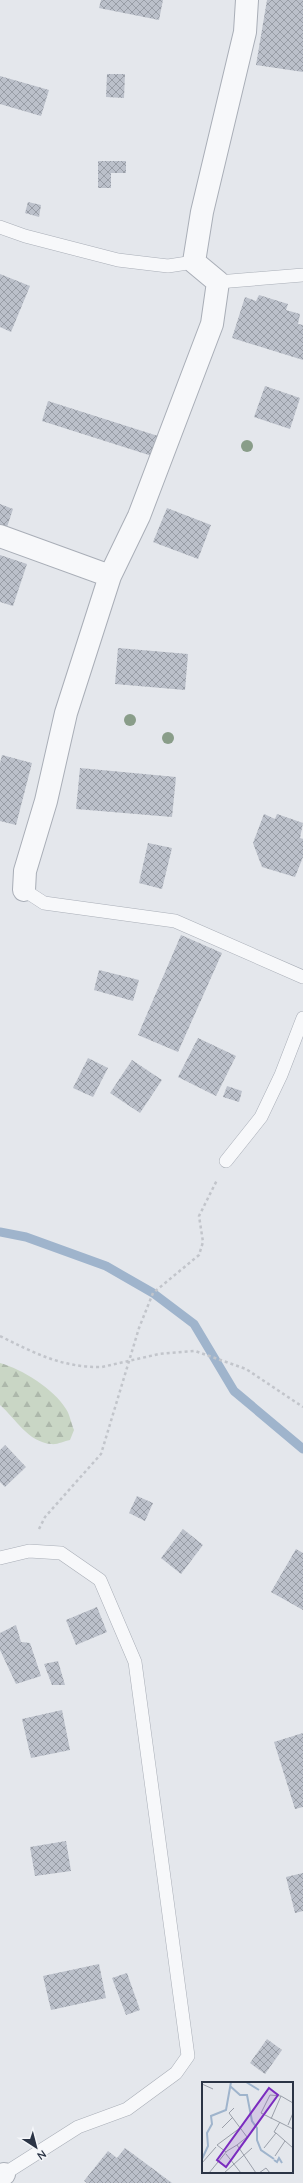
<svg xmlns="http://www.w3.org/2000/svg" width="303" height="2183" viewBox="0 0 303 2183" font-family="Quicksand,sans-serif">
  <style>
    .forest { fill: url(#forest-firs) }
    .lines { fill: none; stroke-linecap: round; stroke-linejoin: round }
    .stream { stroke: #9fb4cc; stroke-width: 9 }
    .building { fill: url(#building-cross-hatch) }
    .lane-casing { stroke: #a9aeb7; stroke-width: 14 }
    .street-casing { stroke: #a9aeb7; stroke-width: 24 }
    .path { stroke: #c2c5cb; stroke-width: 2.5; stroke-dasharray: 3 3; stroke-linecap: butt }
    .lane { stroke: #f7f8fa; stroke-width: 13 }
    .street { stroke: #f7f8fa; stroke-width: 22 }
    .tree { fill: #899d89 }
    .inset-river { fill: none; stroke: #9fb4cc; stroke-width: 2 }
    .inset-road { fill: none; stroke: #9a9fa9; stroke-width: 1 }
    .view { fill: #7b2cbf; fill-opacity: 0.15; stroke: #7b2cbf; stroke-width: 2 }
    .inset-edge { fill: none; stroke: #2b3445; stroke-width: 2 }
  </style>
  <defs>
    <pattern id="forest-firs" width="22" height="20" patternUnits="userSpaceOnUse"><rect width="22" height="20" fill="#c9d6c5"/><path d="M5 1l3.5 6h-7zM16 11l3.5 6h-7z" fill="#adb8ab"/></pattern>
    <pattern id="building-cross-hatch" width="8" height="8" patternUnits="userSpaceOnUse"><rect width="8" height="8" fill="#bbc0ca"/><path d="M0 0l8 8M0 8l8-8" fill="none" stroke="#989da6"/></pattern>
  </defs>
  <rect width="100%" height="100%" fill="#e4e7ec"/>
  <path class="forest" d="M0 1363C22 1369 54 1389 66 1409 70 1415 71 1423 74 1430L70 1440C64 1441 57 1445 51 1444 28 1442 16 1419 0 1405Z"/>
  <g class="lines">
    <path class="stream" d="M0 1232 26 1237 106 1266 153 1293 194 1324 234 1391 303 1449"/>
  </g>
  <path class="building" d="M101 0H163L159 20 99 8Z
    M267 0H303V72L256 65Z
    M107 74H125L124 98 106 97Z
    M0 76 49 90 41 116 0 104Z
    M98 161H126V173H111V188H98Z
    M28 202 41 205 39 217 25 213Z
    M0 274 30 286 11 332 0 327Z
    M259 295 288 304 286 310 300 314 298 324 303 325V360L232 338 245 297 256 301Z
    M265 386 300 398 290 429 254 417Z
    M48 401 158 436 152 456 42 421Z
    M0 504 13 509 7 527 0 524Z
    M167 508 211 525 198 559 153 542Z
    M0 555 27 564 13 606 0 602Z
    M118 648 188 654 185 690 115 684Z
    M2 755 32 763 16 825 0 821V763Z
    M80 768 176 777 172 817 76 809Z
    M264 814 275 819 277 814 303 823 300 838 303 839V857L295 877 262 867 253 843Z
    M148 843 172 848 162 889 139 883Z
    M181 935 222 953 178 1052 138 1035Z
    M99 970 139 980 133 1001 94 990Z
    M198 1038 236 1056 216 1096 178 1077Z
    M88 1058 108 1068 93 1097 73 1088Z
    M132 1060 162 1080 140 1113 110 1093Z
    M227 1086 242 1091 239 1102 223 1097Z
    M5 1445 26 1467 5 1487 0 1482V1450Z
    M137 1496 153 1503 145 1521 129 1513Z
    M183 1529 203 1545 181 1574 161 1558Z
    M296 1549 303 1553V1610L271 1592Z
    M97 1607 107 1632 76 1645 66 1620Z
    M16 1625 21 1642 30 1643 41 1676 16 1684 0 1650V1633Z
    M58 1661 65 1685H52L44 1664Z
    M62 1710 70 1750 31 1758 22 1719Z
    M303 1733V1807L295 1809 274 1742Z
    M66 1841 71 1871 35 1876 30 1847Z
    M303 1873V1911L295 1913 286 1877Z
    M99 1964 106 1998 51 2010 43 1976Z
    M127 1973 140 2010 126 2015 112 1978Z
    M267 2039 282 2050 265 2074 250 2063Z
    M125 2148 172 2183H87L84 2181 108 2151 117 2158Z"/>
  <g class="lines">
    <g class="lane-casing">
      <path id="lane" d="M0 227 25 236 118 260 168 266 194 262
        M218 282 303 275
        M24 890 44 903 175 921 303 977
        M226 1161 261 1117 281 1075 303 1018
        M0 1558 29 1551 61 1553 100 1580 135 1662 188 2056 176 2073 127 2109 78 2127 4 2174"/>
    </g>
    <g class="street-casing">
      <path id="street" d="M0 536 110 576 139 516 212 324 218 282 194 262 202 212 245 32 247 0
        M24 890 25 871 46 801 66 713 110 576
        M0 2176 4 2174"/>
    </g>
    <path class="path" d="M0 1336C34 1353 63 1368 102 1367L159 1354 195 1351 246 1369 303 1407
      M39 1529 45 1517 101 1454 139 1328 153 1293 199 1255 203 1242 199 1216 217 1180"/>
    <use href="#lane" class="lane"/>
    <use href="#street" class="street"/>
  </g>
  <g class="tree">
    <circle cx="247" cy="446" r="6"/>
    <circle cx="130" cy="720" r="6"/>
    <circle cx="168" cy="738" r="6"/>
  </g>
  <g transform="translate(202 2082)">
    <rect width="91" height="91" fill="#e4e7ec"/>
    <path class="inset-river" d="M44 0 57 8M28 4 38 13H45L50 39 55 46V58L59 68 72 77M0 77 6 64 5 51 10 42 9 34 24 28 29 0M72 78 75 80 77 76 80 81"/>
    <path class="inset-road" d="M0 2 11 7M91 21 79 14 68 13 59 31 91 47M32 26 27 31 45 55 35 63M69 37 79 14M86 43 91 31M20 46 31 35M74 51 91 66M62 66 74 51 72 50 78 40M24 70 15 63 38 46M24 72 39 91M73 74 83 59M0 81 14 65M7 91 25 69 35 63 54 91M22 91 50 66M57 91 64 86 68 91"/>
    <path class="view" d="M67 6 76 13 24 85 15 78Z"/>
    <rect width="91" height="91" class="inset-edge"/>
  </g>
  <g transform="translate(36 2147) rotate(144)" stroke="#f4f6f9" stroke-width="3" paint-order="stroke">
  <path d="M0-3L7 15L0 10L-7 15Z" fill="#2b3445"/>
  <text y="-6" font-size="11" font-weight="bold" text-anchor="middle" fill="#2b3445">N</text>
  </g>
</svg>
